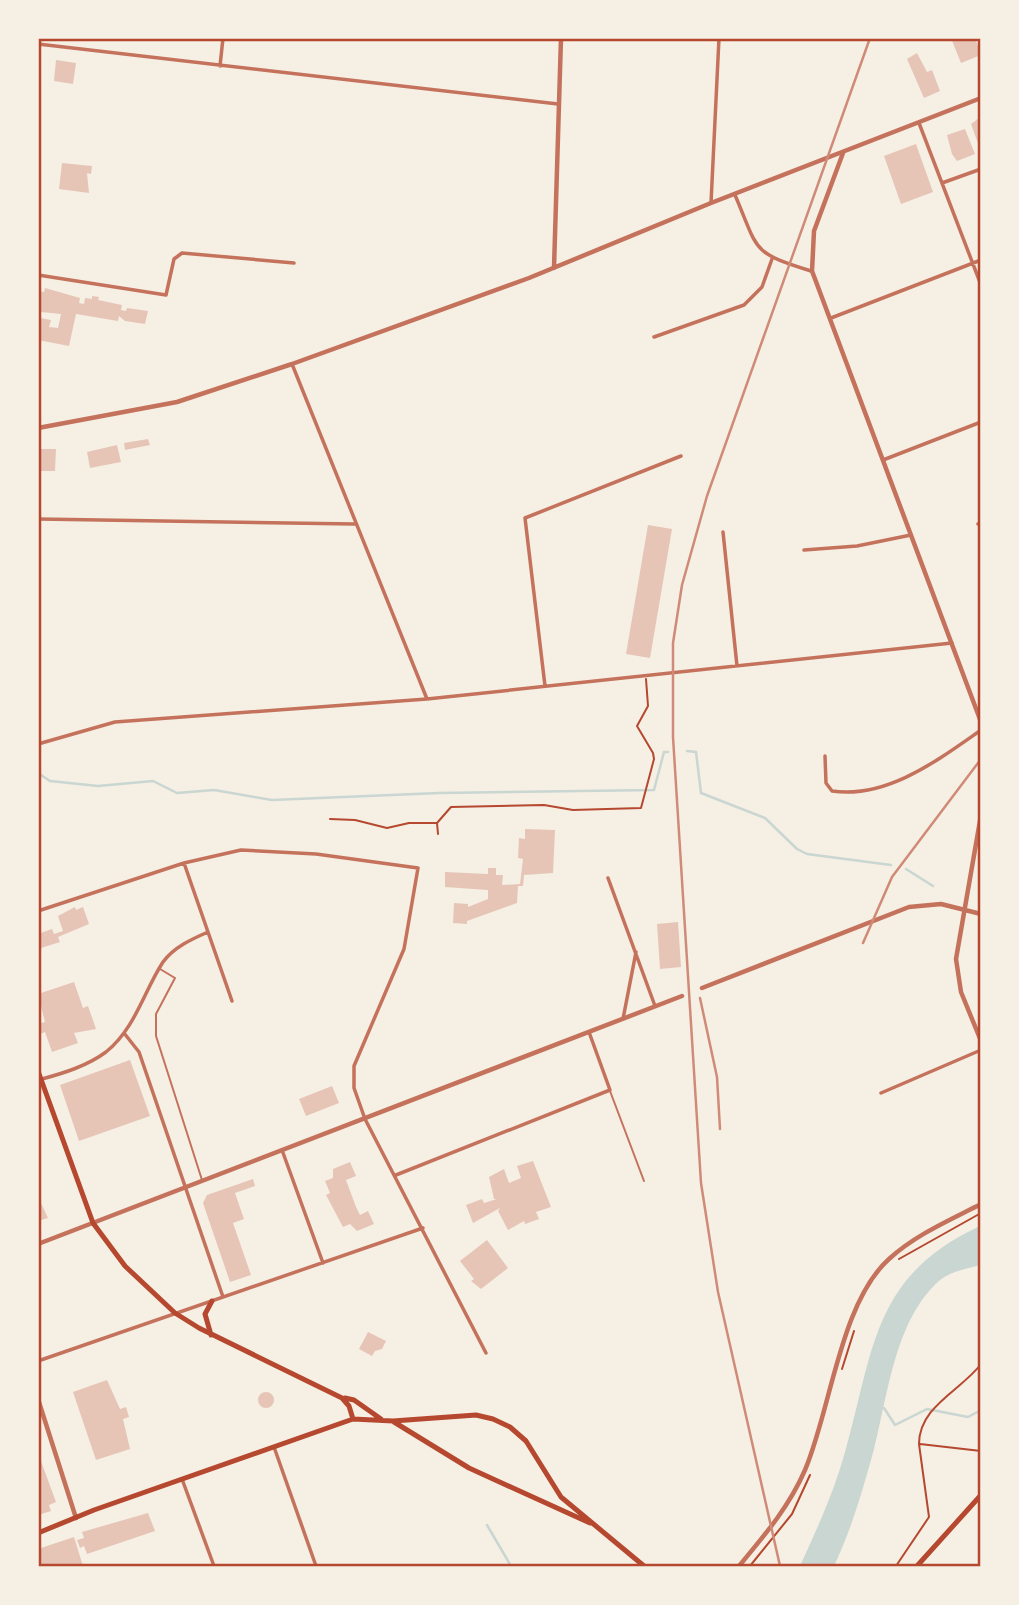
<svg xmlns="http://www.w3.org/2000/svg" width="1019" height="1605" font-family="Montserrat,sans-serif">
  <rect width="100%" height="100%" fill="#f6efe4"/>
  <path fill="#c9d6d2" d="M980,1226V1265C967,1269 951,1271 940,1280C895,1319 888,1395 874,1449C863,1489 852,1528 834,1566H800C817,1529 834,1492 845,1452C874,1350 872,1276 980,1226Z"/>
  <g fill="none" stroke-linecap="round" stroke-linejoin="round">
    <path stroke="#c9d6d2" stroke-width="2.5" d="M687,751L696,752L701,793L765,818L797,849L807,854L891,865
      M38,773L50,781L98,786L153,781L177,793L214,790L272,800L439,793L654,790L664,752H668
      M906,869L933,886
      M884,1408L895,1425L927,1409L968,1417L981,1410
      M487,1525L511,1566"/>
  </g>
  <path fill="#e6c5b7" d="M951,38H975L981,55L961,63Z
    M917,53L927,72L932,70L940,91L924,98L907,59Z
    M56,60L76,63L73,84L54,81Z
    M979,118L981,123L980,149L971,124Z
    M965,129L975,154L957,161L952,154L947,135Z
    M916,144L933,192L901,204L884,156Z
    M62,163L92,166L91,174L87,173L89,193L59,189Z
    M45,288L80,298L79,303L84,304L85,298L92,299V296L99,297L98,300L122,305L121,310L126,311L127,308L148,311L145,324L125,321L119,316L118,321L76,314L69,346L38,340L40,318L51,320L49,327L58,328L61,314L41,312L38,291L44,292Z
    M148,439L150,445L125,450L124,443Z
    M117,445L121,462L90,468L87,452Z
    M38,449H56L55,471H38Z
    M648,525L672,529L650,658L626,654Z
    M525,829L555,830L553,873L524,875L523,886H518L517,903L467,921V924L453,923L454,903L468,904V907L488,899V890L445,887V872L488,874V868H496V875H503L502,885L520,884L523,859L518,858L519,838L525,839Z
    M75,907L76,910L83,907L89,924L58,937L60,942L38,949V934L52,929L54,934L63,931L58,916Z
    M678,922L681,967L660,969L657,924Z
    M74,982L83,1008L88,1006L96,1029L74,1033L78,1043L52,1052L45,1032L40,1034L38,1029V1024L45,1022L38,994Z
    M130,1060L150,1116L79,1141L60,1085Z
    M332,1086L339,1103L306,1116L299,1099Z
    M533,1161L551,1207L536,1212L539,1219L525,1224L524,1221L508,1230L498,1211L500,1208L473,1223L466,1205L482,1199L484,1203L497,1199H494L489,1177L504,1169L509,1183L521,1178L517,1166Z
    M350,1162L356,1176L346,1180L356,1207L360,1215L368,1211L374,1224L357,1231L350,1224L343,1227L326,1195L330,1193L325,1181L333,1178V1169Z
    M253,1179L255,1186L235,1193L244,1219L233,1223L251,1275L230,1282L203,1203L207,1195Z
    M38,1197L48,1218L38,1221Z
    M487,1240L508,1268L481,1289L471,1281L474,1279L460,1261Z
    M368,1332L386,1341L382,1349L375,1351L372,1356L359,1349Z
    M107,1380L120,1409L126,1407L129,1417L123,1419L130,1449L96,1460L73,1392Z
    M258 1400a8 8 0 1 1 16 0a8 8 0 1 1-16 0Z
    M38,1453L56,1502L49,1505L51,1511L38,1515Z
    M148,1513L155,1531L87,1554L84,1546L80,1548L77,1540L84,1538L82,1532Z
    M74,1537L83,1566H38V1549Z"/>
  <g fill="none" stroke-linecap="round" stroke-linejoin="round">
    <path stroke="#b5482f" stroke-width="2" d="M330,819L355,820L387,828L409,823H436
      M438,834L437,823L451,807L544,805L573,810L641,808L654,759L653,753L637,726L648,706L646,679
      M899,1259L981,1213
      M842,1369L854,1331
      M920,1444L981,1451
      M750,1566L792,1514L810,1475
      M896,1566L929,1517L919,1444C919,1406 962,1390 981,1364"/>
    <path stroke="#c5725c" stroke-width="2" d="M160,969L175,978L156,1014V1036L202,1180
      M610,1091L644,1181"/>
    <path stroke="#c5725c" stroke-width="3.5" d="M38,44L558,104
      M220,66L223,38
      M919,123L981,285
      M942,183L981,169
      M735,195C759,251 750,252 811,271
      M711,203L719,38
      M38,275L166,295L174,259L182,253L294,263
      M831,318L981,260
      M654,337L744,305L762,287L772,259
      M292,364L427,699
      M883,460L981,422
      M38,519L354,524
      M978,524L981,523
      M723,532L737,666
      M804,550L857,546L911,535
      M545,686L525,518L681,456
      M38,744L115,722L427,699L952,643
      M825,756L826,783L832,791C887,799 938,760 981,730
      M184,863L232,1001
      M608,878L655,1006
      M38,911L184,863L241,850L316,854L418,868L404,949L354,1066V1088L365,1119L486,1353
      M623,1019L636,952
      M124,1033L139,1052L223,1297
      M42,1079C64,1073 87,1066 106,1052C135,1029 144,991 163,962C174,947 192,939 208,932
      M881,1093L981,1050
      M282,1150L323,1263
      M396,1175L610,1090L589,1032
      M38,1361L423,1228
      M274,1447L316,1566
      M182,1479L214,1566"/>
    <path stroke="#c5725c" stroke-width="4.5" d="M843,153L814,231L812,271L981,722
      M554,268L561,38
      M38,428L177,402L292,364L529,278L711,203L981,98
      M981,815L956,959L961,992L981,1041
      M702,988L909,907L941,904L981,914
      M38,1244L682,996
      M38,1399L76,1518
      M739,1566C764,1536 789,1507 805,1470C831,1409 840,1303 889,1259C915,1235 950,1220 981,1204"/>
    <path stroke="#b5482f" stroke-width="5" d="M38,1071L93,1223L125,1266L175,1313L199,1328L342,1398L349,1406L353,1419
      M211,1335L205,1314L212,1301
      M345,1398L354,1400L381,1419
      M394,1422L469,1468L590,1523
      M38,1533L94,1510L353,1419L393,1421L476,1415L493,1419L510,1427L526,1441L561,1497L644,1566
      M917,1566L981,1495"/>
    <path stroke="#cf8b77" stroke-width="2.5" d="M863,943L892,877L981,759
      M700,998L717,1077L720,1129
      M780,1566L718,1292L701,1183L673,737V643L682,585L707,496L870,38"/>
  </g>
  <rect width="1019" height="1605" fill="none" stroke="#f6efe4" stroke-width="80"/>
  <rect x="40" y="40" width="939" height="1525" fill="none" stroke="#b5482f" stroke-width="2.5"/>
</svg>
